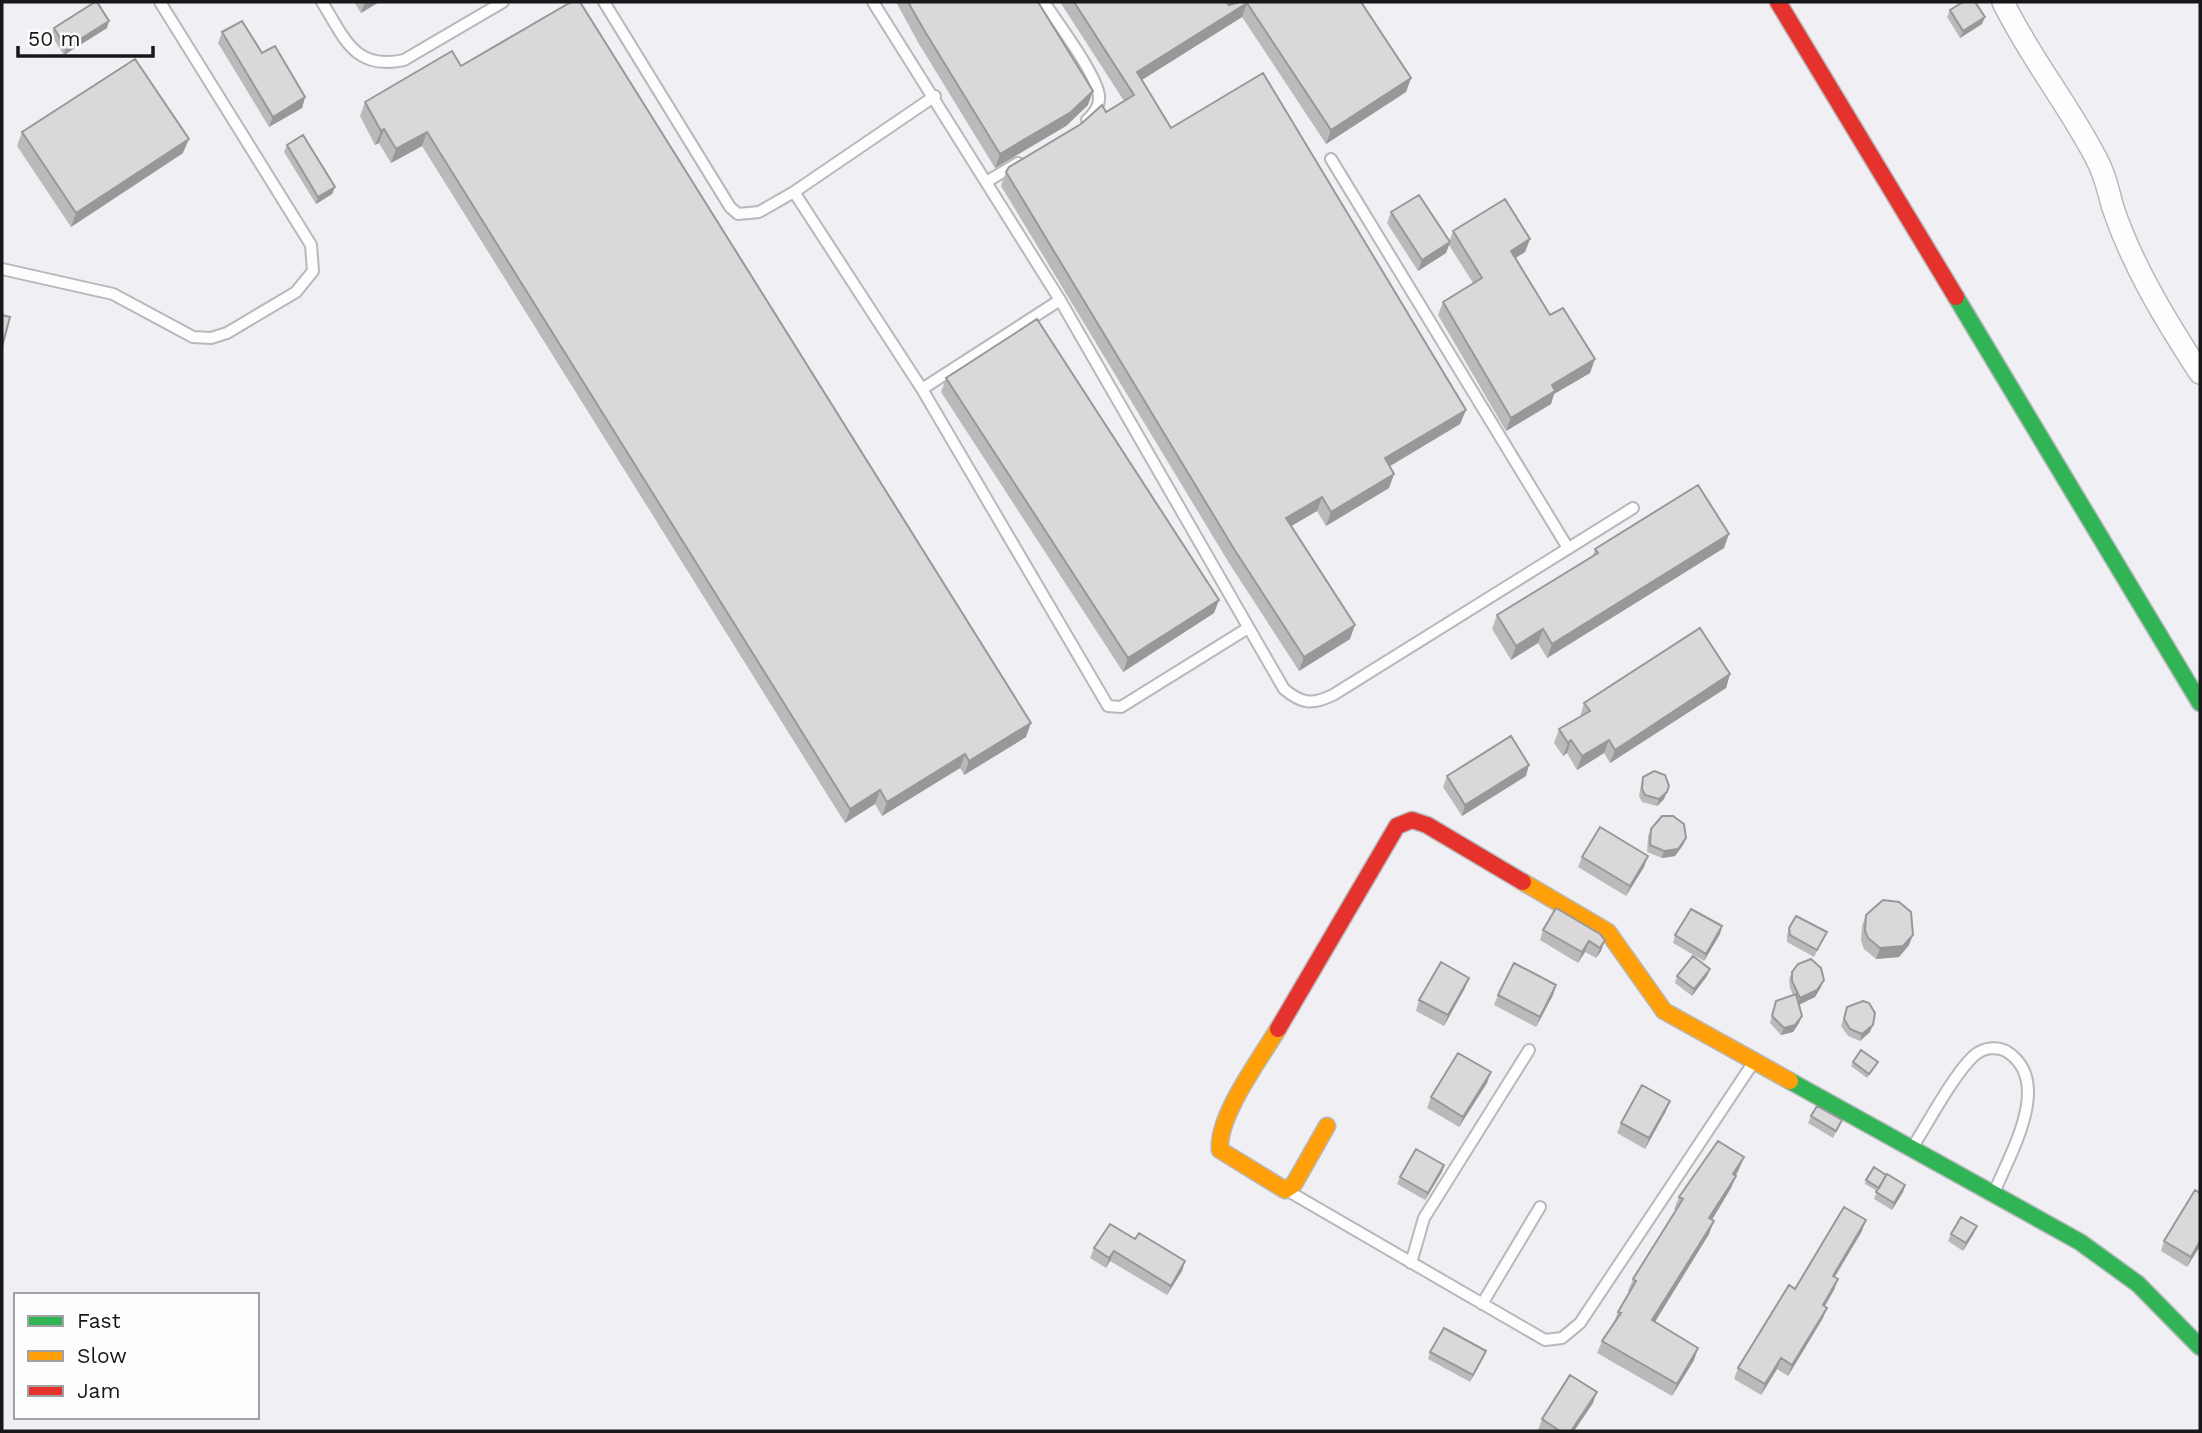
<svg xmlns="http://www.w3.org/2000/svg" width="2202" height="1433" font-family="'Work Sans',sans-serif">
  <rect width="100%" height="100%" fill="#f0f0f4"/>
  <g fill="none" stroke-linecap="round" stroke-linejoin="round">
    <defs>
      <path id="lane" d="M322,2C344,37 354,71 404,60L503,2
        M604,2L730,207L738,214L759,212L794,192L935,96
        M873,2L1060,300L1284,689C1302,704 1312,705 1333,695L1633,508
        M1044,2C1057,22 1097,75 1099,96C1100,106 1094,114 1087,120
        M1331,159L1568,548
        M986,182L1018,163
        M794,192L922,389L1108,706L1121,707L1248,628
        M2,269L113,294L193,337L211,338L227,333L296,292L313,271L311,245L160,2
        M922,389L1060,300
        M1912,1148C1927,1125 1956,1070 1976,1054C1984,1048 1996,1046 2006,1051C2055,1081 2009,1155 1994,1193
        M1288,1191L1545,1340L1562,1338L1580,1323L1753,1063
        M1411,1263L1424,1218L1529,1050
        M1482,1304L1540,1207"/>
      <path id="street" d="M2003,2C2029,56 2068,104 2096,158C2105,174 2108,190 2113,208C2133,267 2166,321 2200,373"/>
      <path id="fast" d="M1956,297L2200,703
        M1790,1081L2080,1242L2138,1284L2200,1347"/>
      <path id="slow" d="M1523,882L1608,932L1664,1011L1790,1081
        M1278,1029C1261,1058 1217,1116 1220,1150L1285,1190L1294,1184L1327,1126"/>
      <path id="jam" d="M1778,2L1956,297
        M1278,1029L1397,826L1412,820L1427,825L1523,882"/>
    </defs>
    <use href="#lane" stroke="#b7b8bb" stroke-width="14"/>
    <use href="#street" stroke="#b7b8bb" stroke-width="24"/>
    <use href="#fast" stroke="#b7b8bb" stroke-width="19"/>
    <use href="#slow" stroke="#b7b8bb" stroke-width="19"/>
    <use href="#jam" stroke="#b7b8bb" stroke-width="19"/>
    <use href="#lane" stroke="#fdfdfd" stroke-width="10"/>
    <use href="#street" stroke="#fdfdfd" stroke-width="21"/>
    <use href="#fast" stroke="#30b455" stroke-width="16"/>
    <use href="#slow" stroke="#ff9f0a" stroke-width="16"/>
    <use href="#jam" stroke="#e5322d" stroke-width="16"/>
  </g>
  <path fill="#bbbabb" d="M354,2H379L361,13Z
    M896,2H1038L1088,105L1066,126L995,168L919,44Z
    M1060,2H1226L1229,5H1231L1229,2H1361L1411,78L1406,92L1326,144L1242,17L1142,80L1171,128L1466,410L1460,424L1390,466L1394,474L1389,488L1326,526L1317,511L1291,526L1350,639L1299,671L1229,563L1001,186L1006,172L1124,101Z
    M1950,10L1982,24L1960,38L1947,17Z
    M54,28H107L64,55L51,35Z
    M222,32L262,53L305,97L302,108L269,127L218,43Z
    M461,66L1026,737L964,775L960,768L882,816L875,804L845,823L422,146L391,163L379,143L375,145L360,116L365,102Z
    M22,132L183,153L71,227L17,146Z
    M287,145L335,187L332,194L316,204L284,152Z
    M1391,212L1449,242L1453,231L1530,239L1525,252L1515,258L1550,315L1590,373L1554,394L1551,404L1506,431L1438,315L1443,302L1473,283L1449,245L1446,253L1418,271L1387,223Z
    M946,378L1219,600L1214,613L1123,672L941,392Z
    M1724,548L1547,658L1538,643L1511,660L1492,629L1497,615L1592,557L1595,549Z
    M1730,674L1726,688L1610,763L1604,753L1577,770L1567,753L1563,756L1554,743L1559,729L1580,717L1584,703Z
    M1447,776H1526L1462,816L1443,787Z
    M1643,777L1669,786L1664,799L1657,806L1642,802L1639,796L1641,784Z
    M1651,829L1686,838L1683,845L1675,856L1662,858L1647,852L1648,836Z
    M1582,857L1644,867L1626,896L1578,867Z
    M1866,915L1909,945L1899,957L1876,959L1864,949L1861,941L1862,926Z
    M1722,926L1720,934L1704,961L1673,943L1675,935Z
    M1789,928L1827,932L1814,957L1787,942V935Z
    M1543,930L1600,934L1601,951L1596,958L1585,952L1578,963L1540,940Z
    M1710,969L1707,976L1692,996L1675,983L1677,976Z
    M1792,972L1821,987L1815,997L1799,1005V1023L1793,1032L1781,1035L1770,1023L1776,1001L1793,995L1790,988L1789,979Z
    M1556,985L1553,995L1536,1027L1494,1005L1498,995Z
    M1465,988L1444,1026L1416,1011L1419,1000Z
    M1847,1007L1870,1032L1860,1041L1848,1036L1841,1026Z
    M1853,1062H1878L1876,1066L1867,1078L1851,1066Z
    M1487,1083L1459,1127L1427,1108L1431,1097Z
    M1666,1111L1645,1149L1617,1133L1621,1123Z
    M1811,1116L1842,1120L1833,1138L1808,1123Z
    M1744,1157L1731,1188L1712,1220L1709,1234L1655,1322L1698,1348L1694,1360L1672,1396L1597,1353L1602,1341L1613,1324L1618,1312L1630,1292L1628,1291L1633,1279L1676,1210L1674,1209L1679,1197Z
    M1444,1165L1442,1172L1425,1200L1397,1184L1400,1177Z
    M1866,1180L1905,1185L1903,1192L1892,1210L1874,1199L1877,1191L1865,1184Z
    M2200,1193V1246L2187,1267L2161,1251L2164,1241Z
    M1862,1231L1835,1277L1838,1279L1834,1290L1825,1306L1823,1318L1788,1376L1777,1369L1761,1395L1734,1379L1738,1368Z
    M1974,1233L1963,1251L1948,1241L1951,1234Z
    M1135,1239L1185,1261L1182,1271L1167,1295L1110,1261L1106,1268L1090,1258L1094,1248Z
    M1486,1351L1483,1358L1470,1382L1428,1359L1430,1352Z
    M1593,1403L1574,1431H1540L1538,1430L1542,1419Z"/>
  <path fill="#999798" d="M365,2H379L361,13Z
    M1247,3L1242,17L1132,86L1137,72Z
    M1985,17L1982,24L1960,38L1963,31Z
    M109,21L107,28L64,55L66,48Z
    M1411,78L1406,92L1326,144L1331,130Z
    M1093,91L1088,105L1066,126L995,168L1000,154Z
    M305,97L302,108L269,127L273,117Z
    M384,129L379,143L375,145L381,131Z
    M427,132L422,146L391,163L396,149Z
    M189,139L183,153L71,227L76,213Z
    M335,187L332,194L316,204L318,197Z
    M1530,239L1525,252L1506,264L1511,251Z
    M1450,242L1446,253L1418,271L1422,260Z
    M1595,359L1590,373L1554,394L1551,404L1506,431L1511,418L1552,385Z
    M1466,410L1460,424L1380,472L1385,458Z
    M1394,474L1389,488L1326,526L1331,512Z
    M1322,497L1317,511L1281,532L1286,518Z
    M1729,534L1724,548L1547,658L1552,644Z
    M1219,600L1214,613L1123,672L1128,658Z
    M1355,625L1350,639L1299,671L1304,657Z
    M1543,629L1538,643L1511,660L1516,646Z
    M1730,674L1726,688L1610,763L1615,750Z
    M1031,723L1026,737L964,775L969,761Z
    M1571,740L1567,753L1563,756L1568,743Z
    M1609,740L1604,753L1577,770L1582,756Z
    M965,754L960,768L882,816L887,802Z
    M1529,765L1526,776L1462,816L1465,805Z
    M880,790L875,804L845,823L850,809Z
    M1667,792L1664,799L1657,806L1659,799Z
    M1686,838L1683,845L1675,856L1662,858L1664,851Z
    M1648,856L1644,867L1626,896L1630,886Z
    M1722,926L1720,934L1704,961L1706,954Z
    M1913,935L1909,945L1899,957L1876,959L1880,948Z
    M1605,940L1601,951L1596,958L1600,948Z
    M1589,941L1585,952L1578,963L1582,952Z
    M1710,969L1707,976L1692,996L1694,989Z
    M1469,978L1465,988L1444,1026L1448,1015Z
    M1824,980L1821,987L1815,997L1798,1005L1800,998Z
    M1556,985L1553,995L1536,1027L1540,1017Z
    M1802,1016L1799,1023L1793,1032L1781,1035L1784,1028Z
    M1873,1025L1870,1032L1860,1041L1862,1034Z
    M1491,1072L1487,1083L1459,1127L1463,1117Z
    M1670,1101L1666,1111L1645,1149L1649,1138Z
    M1744,1157L1739,1169L1729,1187L1733,1174Z
    M1444,1165L1442,1172L1425,1200L1428,1193Z
    M1736,1176L1731,1188L1705,1231L1709,1218Z
    M1905,1185L1903,1192L1892,1210L1894,1203Z
    M1866,1220L1862,1231L1829,1286L1833,1276Z
    M1714,1221L1709,1234L1648,1333L1652,1320Z
    M1977,1226L1974,1233L1963,1251L1966,1243Z
    M2200,1241V1246L2187,1267L2191,1257Z
    M1114,1251L1110,1261L1106,1268L1109,1258Z
    M1185,1261L1182,1271L1167,1295L1171,1286Z
    M1838,1279L1834,1290L1819,1316L1823,1305Z
    M1827,1308L1823,1318L1788,1376L1792,1365Z
    M1698,1348L1694,1360L1672,1396L1677,1384Z
    M1486,1351L1483,1358L1470,1382L1473,1375Z
    M1781,1358L1777,1369L1761,1395L1765,1384Z
    M1597,1392L1593,1403L1574,1431H1571Z"/>
  <path fill="#dad8d9" stroke="#999798" stroke-width="2" d="M95,2H97L109,21L66,48L54,28Z
    M571,2H580L1031,723L969,761L965,754L887,802L880,790L850,809L427,132L396,149L384,129L381,131L365,102L452,51L461,66Z
    M908,2H1038L1093,91L1071,112L1000,154L924,30Z
    M1074,2H1226L1229,5L1239,2H1361L1411,78L1331,130L1247,3L1137,72L1171,128L1263,73L1466,410L1385,458L1394,474L1331,512L1322,497L1286,518L1355,625L1304,657L1234,549L1006,172L1009,167L1081,124L1102,105L1106,112L1134,95Z
    M1963,2H1975L1985,17L1963,31L1950,10Z
    M242,21L262,53L275,46L305,97L273,117L222,32Z
    M135,59L189,139L76,213L22,132Z
    M303,135L335,187L318,197L287,145Z
    M1419,195L1450,242L1422,260L1391,212Z
    M1505,199L1530,239L1511,251L1550,315L1563,308L1595,359L1552,385L1555,391L1511,418L1443,302L1482,278L1453,231Z
    M2,315L10,317L2,347Z
    M1037,319L1219,600L1128,658L946,378Z
    M1698,485L1729,534L1552,644L1543,629L1516,646L1497,615L1598,553L1595,549Z
    M1700,628L1730,674L1615,750L1609,740L1582,756L1571,740L1568,743L1559,729L1590,711L1584,703Z
    M1511,736L1529,765L1465,805L1447,776Z
    M1654,771L1665,775L1669,786L1667,792L1659,799L1645,795L1642,789L1643,777Z
    M1662,816H1673L1684,824L1686,838L1678,849L1664,851L1650,845L1651,829Z
    M1600,827L1648,856L1630,886L1582,857Z
    M1883,900L1899,902L1911,912L1913,935L1903,946L1880,948L1868,938L1865,931L1866,915Z
    M1556,908L1600,934L1605,940L1600,948L1589,941L1582,952L1543,930Z
    M1691,909L1722,926L1706,954L1675,935Z
    M1796,916L1827,932L1817,950L1790,935L1789,928Z
    M1693,956L1710,969L1694,989L1677,976Z
    M1811,959L1821,968L1824,980L1817,990L1800,998L1792,981V972L1798,964Z
    M1441,962L1469,978L1448,1015L1419,1000Z
    M1514,963L1556,985L1540,1017L1498,995Z
    M1796,994L1802,1016L1795,1025L1784,1028L1772,1016L1776,1001Z
    M1863,1001L1869,1003L1875,1013L1873,1025L1862,1034L1850,1029L1844,1019L1847,1007Z
    M1861,1050L1878,1062L1869,1074L1853,1062Z
    M1458,1053L1491,1072L1463,1117L1431,1097Z
    M1642,1085L1670,1101L1649,1138L1621,1123Z
    M1817,1106L1842,1120L1836,1131L1811,1116Z
    M1718,1141L1744,1157L1733,1174L1736,1176L1709,1218L1714,1221L1652,1320L1698,1348L1677,1384L1602,1341L1621,1313L1618,1312L1636,1281L1633,1279L1683,1199L1679,1197Z
    M1416,1149L1444,1165L1428,1193L1400,1177Z
    M1874,1167L1886,1175L1879,1188L1866,1180Z
    M1887,1174L1905,1185L1894,1203L1876,1192Z
    M2195,1190L2200,1193V1241L2191,1257L2164,1241Z
    M1844,1207L1866,1220L1833,1276L1838,1279L1823,1305L1827,1308L1792,1365L1781,1358L1765,1384L1738,1368L1789,1285L1795,1289Z
    M1961,1217L1977,1226L1966,1243L1951,1234Z
    M1110,1224L1135,1239L1139,1233L1185,1261L1171,1286L1114,1251L1109,1258L1094,1248Z
    M1444,1328L1486,1351L1473,1375L1430,1352Z
    M1570,1375L1597,1392L1571,1431H1560L1542,1419Z"/>
  <rect width="2202" height="1433" fill="none" stroke="#17171a" stroke-width="7"/>
  <rect x="14" y="1293" width="245" height="126" fill="#fcfdfe" stroke="#a0a1a3" stroke-width="2"/>
  <rect x="28" y="1316" width="35" height="10" fill="#30b455" stroke="#a0a1a3" stroke-width="2"/>
  <text x="77" y="1328" font-size="21" fill="#17171a">Fast</text>
  <rect x="28" y="1351" width="35" height="10" fill="#ff9f0a" stroke="#a0a1a3" stroke-width="2"/>
  <text x="77" y="1363" font-size="21" fill="#17171a">Slow</text>
  <rect x="28" y="1386" width="35" height="10" fill="#e5322d" stroke="#a0a1a3" stroke-width="2"/>
  <text x="77" y="1398" font-size="21" fill="#17171a">Jam</text>
  <path d="M18 46v10h135v-10" fill="none" stroke="#17171a" stroke-width="3.5"/>
  <text x="28" y="46" font-size="21" fill="#17171a" stroke="#fcfdfe" stroke-width="5" paint-order="stroke">50 m</text>
</svg>
